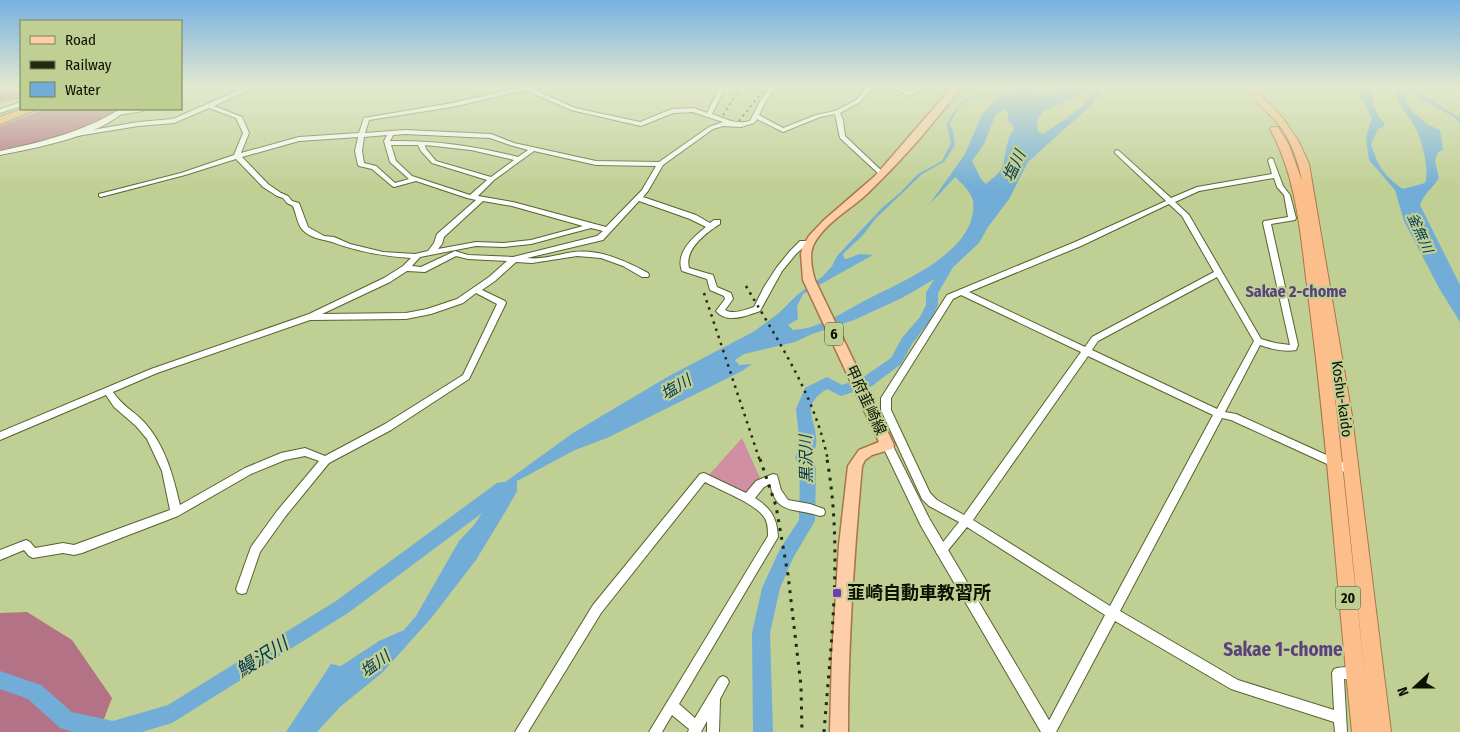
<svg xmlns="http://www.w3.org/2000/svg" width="1460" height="732" font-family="'Fira Sans Condensed','Noto Sans JP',sans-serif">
  <rect width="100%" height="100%" fill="#c0cf94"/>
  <path fill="#d18fa3" d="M742,438L760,478L747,496L708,476Z"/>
  <path fill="#b47286" d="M0,86H21V98L0,103Z
    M45,109H118L104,120L74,134L0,150V126Z
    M27,612L72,640L112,698L99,732H0V613Z"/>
  <path fill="#71add6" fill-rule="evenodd" d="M1020,86H1045L1036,93L1065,87L1100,86V94L1091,105L1028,162L1009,199L988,227L979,243L950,270L902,298L854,320L812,334L795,342L744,354L735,360L739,365L752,364L742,371L607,438L575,450L517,481V491L507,509L476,560L432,617L383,672L340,707L317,732H286L331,664L341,666L379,641L404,630L416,616L459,541L474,525L488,504L490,493L573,433L669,376L753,332L779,313L797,295L823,276L832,266L837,256L882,208L900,193L918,174L942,161L951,143L947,125C967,80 987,105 1020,86ZM1092,90C1092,105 1056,124 1044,134L1038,132L1037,121L1043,111ZM1000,95L982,114L965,154L929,205L955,177C961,183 971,191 973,201C979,250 905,280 870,298C846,310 820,329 793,330L788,325L798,319L797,306L803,294L873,255L859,254L847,259L844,258L843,254L863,235L876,218L922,174L944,162L955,145L953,131L949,125L959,107L972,98ZM1003,109L1009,113L1007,120L1013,125L1014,130C1005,139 1007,157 1001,169C998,175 991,179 986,184L981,179L972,161L984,144L995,116Z
    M1355,86H1373C1371,101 1374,113 1385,124L1383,127L1378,129L1371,144C1377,165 1385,177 1403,189L1425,183C1430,170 1422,141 1416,129C1408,113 1397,106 1394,86H1408L1460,118V123L1454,117L1405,90L1408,106L1412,111L1428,125L1440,130L1443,150L1438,152L1435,161L1439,178C1433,188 1424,193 1420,205L1460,285V322L1439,288L1404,221L1395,190L1369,160L1366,137L1372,118Z"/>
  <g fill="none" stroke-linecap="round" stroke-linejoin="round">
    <path fill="#71add6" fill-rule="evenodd" d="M950,258L956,262L938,293V305L931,319L912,344L901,364L872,386L841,396L827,389C797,407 819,421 816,446C815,449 812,454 811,457L816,468L815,521L793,558L780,588L770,633L773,732H753L752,633L762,588L780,549L799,520L800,468L795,457L800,446L796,409L805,388L827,377L842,385L862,378L891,358L902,338L920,317L926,305V293L946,259Z
      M503,482L509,483L511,488L509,493L348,613L172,723L142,732H73L60,728L28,699L0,689V671L41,685L72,712L113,721L168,705L336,601L497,483Z"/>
    <defs>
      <path id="minor" d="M248,86H257L214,106L242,117L249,133L241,153L299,137L359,133L364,118L452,103L525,86H563L560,88L533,89L575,108L640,122L672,109L694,108L707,113L719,89L715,86H723L725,88L712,114C726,119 736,125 750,121L761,99L771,86H777L767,99L759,115L783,128L816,115L835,111L856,100L868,86H874L860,102L840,113L843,120L845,136L885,174L884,175H880L840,138L835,114L820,117L783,132L757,119L754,123L741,127L723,126L713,129L663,165L648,191L643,197L696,215L710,223L714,220H720V224C706,233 684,249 689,268L713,275L717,287L731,293L733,299L725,310C734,315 744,310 754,307L764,287L777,267L790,251L800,241H806V245L796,254L782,271L760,311C746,316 727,324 716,311L725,299L724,296L710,290L707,279L682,271C675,253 693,237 706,227L690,219L639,201L603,240L527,258C542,260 559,254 574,252C600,249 626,261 648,273L649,275L648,277H642L623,266L601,258L577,256L532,263L516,262L495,281L482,290L505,301L506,303L469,379L391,430L329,463L285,517L260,552L246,593L242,594L238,593L236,589L251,547L277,511L319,461L305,456L285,460L251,474L178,516L82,553L74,555L63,553L33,558L29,556L24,550L0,560V550L26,540L30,542L35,548L63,543L74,545L170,510L162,471L147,439L136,426L114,407L106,395L0,440V432L151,369L309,314L384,278L403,266L411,258C382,256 359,252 332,242C322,239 308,238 301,228C297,222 296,213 293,206L287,203L283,198L277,196L263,187L236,159L185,175L101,197L99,196V194L181,173L234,155L243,133L236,118L209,108L174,123L138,126L77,136L74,134L75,133L138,122L173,119ZM525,90L571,110L641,126L673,113L693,112L723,122L709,127L659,162L596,161L514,143L491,134L405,130L365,133L369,120L452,107ZM405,134L490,138L510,145L528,150L518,157C476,146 434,140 390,141L393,135ZM387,135L384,141L390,162L409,179L395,183L376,166L364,163L362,151L364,137ZM358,137L355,151L358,165L359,166L372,169L392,186L394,187L416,181L467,198L476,200L437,234L434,243L428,251L415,254L383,252L350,244L334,237L324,236L308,227L299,203L292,201L288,196L281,193L268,184L242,157L299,141ZM391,145H418L421,151L432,163L487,180L470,195L412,176L396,161ZM425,145L471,150L514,160L491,177L436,161L426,149ZM534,151L596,165L656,166L642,190L606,227L513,202L478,196L494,180ZM483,201L512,206L583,226L531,240L504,243L476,242L438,249L442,244L444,237ZM591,228L603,231L597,236L513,257L468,255L455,251L421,267L412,266L420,257L476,246L504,247L531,244ZM456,256L468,259L507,261L489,277L457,299L427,309L406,313L322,314L390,282L407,271L425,272ZM476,293L497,304L463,375L385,424L325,456L305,448L281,453L245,468L180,505C173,475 165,445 144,422C133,410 123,407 113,392L157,373L310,320L406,319L431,314L463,303Z
        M890,86H898L909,92L920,86H929L909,96Z
        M21,102V106L0,113V109Z
        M133,109H146L143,111L118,115L115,113Z
        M1117,150L1119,151L1171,198L1197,187L1272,174L1268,160L1271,158L1273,159L1283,186L1290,195L1296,218L1295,220L1271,224L1298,345L1296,350C1284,352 1271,349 1260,345L1225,412L1236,414L1355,468L1357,471L1355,474L1352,475L1349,474L1231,420L1222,418L1120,611L1238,680L1334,710L1332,673L1334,669C1341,666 1352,667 1359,670L1361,674L1359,678L1355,680L1344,679L1347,732H1335L1334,722L1231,689L1115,621L1056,732H1043L1105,615L967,527L945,554L941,556L937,554L936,551L959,522L929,506L922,499L881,410V398L947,295L1075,242L1166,201L1115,153V151ZM1274,178L1277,187L1284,195L1288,217L1264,221L1263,223L1290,345L1275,343L1261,339L1189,215L1175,202L1199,191ZM1169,204L1182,216L1214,272L1092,337L1085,347L969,292L1081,246ZM1217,277L1254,341L1217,409L1092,350L1098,341ZM961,295L1081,352L964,515L937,500L930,493L891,410V398L953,299ZM1088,356L1213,415L1110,606L973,520Z
        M704,473L746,493L756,481L773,474L777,475L781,490L788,500L810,504L824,509L825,512L824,515L820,516C794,507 777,516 770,484L764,487L755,498C771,508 777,518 778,537L679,704L695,718L719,678L723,676L727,678L729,682L720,699L719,732H707V721L701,732H688L689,729L672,715L662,732H649L768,536C768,530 768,522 764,517C756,504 720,490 705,482L601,613L528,732H515L593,605L700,474Z"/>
      <path id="tertiary" d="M120,109H127C98,137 39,147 0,155V151C42,142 83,132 120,109Z
        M887,441L891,442L929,518L1056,732H1041L921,526L882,445L883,442Z"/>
      <path id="primary" d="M953,86H962C934,123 904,158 871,190C854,208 824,222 813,246C809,256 812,270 815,280L894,445L892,449L872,455L865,460L862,466C854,555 848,643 848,732H830L832,654L839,545L848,466L859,450L879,442L803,280L801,254L803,246L809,236L823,221L875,176Z"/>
      <path id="trunk" d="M1242,86H1252L1283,118L1299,142L1309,164L1352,416L1391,732H1352C1337,589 1328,445 1309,302C1301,243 1299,182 1270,129L1272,127H1278L1289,145L1302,181C1298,160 1290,137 1275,120C1264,109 1252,99 1242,86ZM1334,389L1338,416L1365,677Z"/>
      <path id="motorway" d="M23,109H37L0,124V117Z"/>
    </defs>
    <use href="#minor" stroke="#57632c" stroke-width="2"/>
    <use href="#tertiary" stroke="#57632c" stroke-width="2"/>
    <use href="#primary" stroke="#a87747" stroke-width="3"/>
    <use href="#trunk" stroke="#a87747" stroke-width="2"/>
    <use href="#motorway" stroke="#a87747" stroke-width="3"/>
    <use href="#minor" fill="#fff" fill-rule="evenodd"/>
    <use href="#tertiary" fill="#fff" fill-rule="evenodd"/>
    <use href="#primary" fill="#fdcea7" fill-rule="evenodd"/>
    <use href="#trunk" fill="#fcbe8a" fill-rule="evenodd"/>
    <use href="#motorway" fill="#fcae6d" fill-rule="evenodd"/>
    <path stroke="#242913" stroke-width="2" stroke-dasharray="2 4" stroke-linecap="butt" d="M723,115L741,86
      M739,121L767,86"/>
    <path stroke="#242913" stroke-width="2.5" stroke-dasharray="2.5 5" stroke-linecap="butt" d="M746,286C778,341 816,397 828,461
      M704,293L760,461"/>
    <path stroke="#242913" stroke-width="3" stroke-dasharray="3 6" stroke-linecap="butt" d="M760,459L776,506L788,575L801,686L802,732
      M824,732C831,642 843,549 827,459"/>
  </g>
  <linearGradient id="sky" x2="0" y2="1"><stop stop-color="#78b1e1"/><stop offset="0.46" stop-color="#e3e9cf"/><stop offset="1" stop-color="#e3e9cf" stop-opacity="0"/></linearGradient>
  <rect width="1460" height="189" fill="url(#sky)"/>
  <rect fill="#713db4" stroke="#c0cf94" stroke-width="2" x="832" y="588" width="10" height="10" rx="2.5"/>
  <g text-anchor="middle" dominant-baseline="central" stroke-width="4.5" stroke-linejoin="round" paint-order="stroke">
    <g font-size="14" font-style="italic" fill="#043753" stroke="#c0cf94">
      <text transform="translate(1420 233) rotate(66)">釜無川</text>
    </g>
    <g fill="#c0cf94" stroke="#434a2c" stroke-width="1">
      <rect x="825" y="322.5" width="18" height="23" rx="4"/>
      <rect x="1335.5" y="586.5" width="25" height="23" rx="4"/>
    </g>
    <g font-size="14" font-weight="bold" fill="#0d1100">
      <text x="834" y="334">6</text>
      <text x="1348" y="598">20</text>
    </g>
    <g font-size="15" fill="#0d1100" stroke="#c0cf94">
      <text transform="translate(1342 399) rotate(82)">Koshu-kaido</text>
      <text transform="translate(866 400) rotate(65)">甲府韮崎線</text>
    </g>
    <g font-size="16" font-style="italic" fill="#043753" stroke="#c0cf94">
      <text transform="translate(1014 166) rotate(-65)">塩川</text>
      <text transform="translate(676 387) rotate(-31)">塩川</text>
      <text transform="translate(806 459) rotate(-91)">黒沢川</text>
      <text transform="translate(375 664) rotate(-36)">塩川</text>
    </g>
    <g font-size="16" font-weight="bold" fill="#58417d" stroke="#c0cf94">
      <text x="1296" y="291">Sakae 2-chome</text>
    </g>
    <g font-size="18" font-weight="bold" fill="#0d1100" stroke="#c0cf94" text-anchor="start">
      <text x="847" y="593">韮崎自動車教習所</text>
    </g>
    <g font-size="19" font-weight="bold" fill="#58417d" stroke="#c0cf94">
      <text x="1283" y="649">Sakae 1-chome</text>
    </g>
    <g font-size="19" font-style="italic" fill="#043753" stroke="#c0cf94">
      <text transform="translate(262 657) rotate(-32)">鰻沢川</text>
    </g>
  </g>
  <rect x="20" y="20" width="162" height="90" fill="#c0cf94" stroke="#788359"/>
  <rect x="30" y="36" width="25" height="8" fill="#fdcea7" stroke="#788359"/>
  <text x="65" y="45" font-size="15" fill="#0d1100">Road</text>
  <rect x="30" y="61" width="25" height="8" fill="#242913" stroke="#788359"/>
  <text x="65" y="70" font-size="15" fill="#0d1100">Railway</text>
  <rect x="30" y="82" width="25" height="15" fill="#71add6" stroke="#788359"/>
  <text x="65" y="95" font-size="15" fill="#0d1100">Water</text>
  <g transform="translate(1415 687) rotate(249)" stroke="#c0cf94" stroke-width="4" paint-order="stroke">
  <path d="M0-4L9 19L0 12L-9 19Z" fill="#0d1100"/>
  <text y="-8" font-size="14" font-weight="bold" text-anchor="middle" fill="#0d1100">N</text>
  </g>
</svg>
